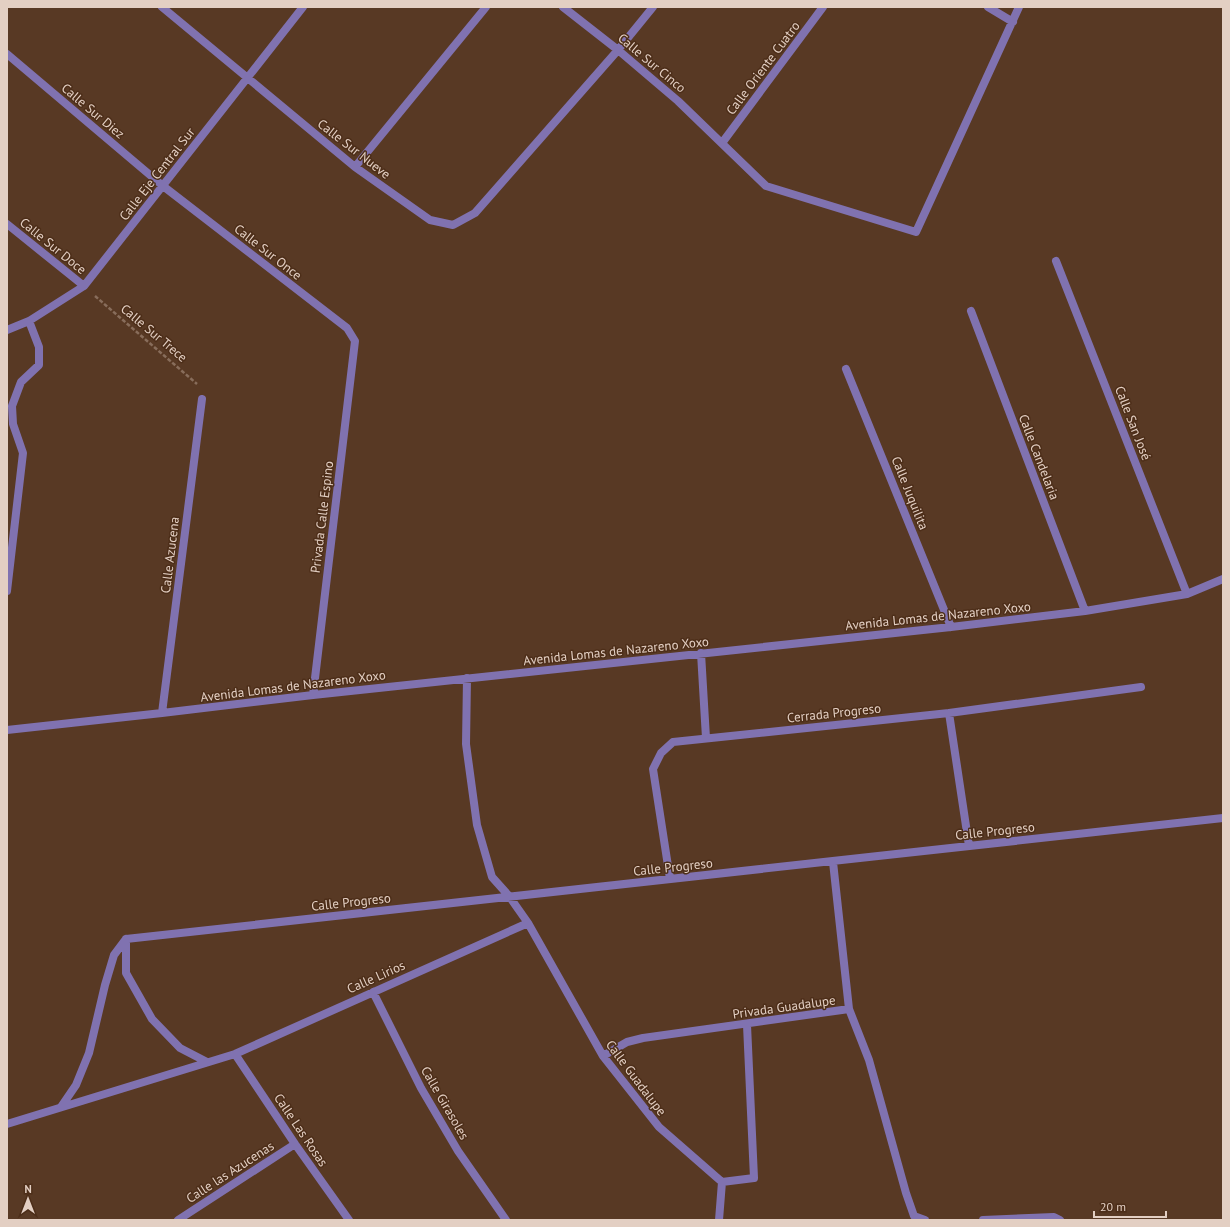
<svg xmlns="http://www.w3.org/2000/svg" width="1230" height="1227" font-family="'PT Sans',sans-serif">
  <rect width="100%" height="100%" fill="#583924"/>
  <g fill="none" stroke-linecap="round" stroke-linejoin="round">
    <path stroke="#886d5b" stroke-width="2.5" stroke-dasharray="4 2" stroke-linecap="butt" d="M95,296L197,384"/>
    <path stroke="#8072b0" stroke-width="8" d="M162,7L355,167L430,220L453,225L475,213L618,50L653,7
      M563,7L618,50L678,101L766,186L916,232L1019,7
      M988,7L1013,22
      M7,54L163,186L347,328L355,341L313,695
      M722,143L823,7
      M355,167L486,7
      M7,224L84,286
      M1056,261L1187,594
      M971,311L1085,611
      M7,330L29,321L84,286L303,7
      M846,369L951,627
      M7,591L23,453L13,424L12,406L21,382L39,365V347L29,321
      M701,653L706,738
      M467,678L466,744L477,825L492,877L509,896L528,923L603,1056L659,1127L722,1182L719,1220
      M162,713L202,399
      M949,713L969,846
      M7,730L162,713L313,695L951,627L1085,611L1187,594L1223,579
      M670,879L653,769L661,753L673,742L949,713L1141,687
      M126,939L1223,818
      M126,939V973L152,1019L180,1048L207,1062
      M373,992L421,1088L458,1151L506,1220
      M849,1009L869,1060L906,1193L914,1216L925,1220
      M235,1054L295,1144L349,1220
      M603,1056L627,1042L643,1038L849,1009L833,862
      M61,1107L76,1085L89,1053L105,985L114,955L126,939
      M7,1124L235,1054L528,923
      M722,1182L754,1178L747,1025
      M178,1220L295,1144
      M983,1220L1054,1217L1060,1220"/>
  </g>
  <g text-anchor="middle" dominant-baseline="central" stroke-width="3" stroke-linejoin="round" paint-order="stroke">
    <g font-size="13" fill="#e3cfc3" stroke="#4d2e19">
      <text transform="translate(652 63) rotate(40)">Calle Sur Cinco</text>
      <text transform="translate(763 68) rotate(-53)">Calle Oriente Cuatro</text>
      <text transform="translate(93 111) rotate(40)">Calle Sur Diez</text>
      <text transform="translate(354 149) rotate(38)">Calle Sur Nueve</text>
      <text transform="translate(157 174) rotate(-52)">Calle Eje Central Sur</text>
      <text transform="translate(53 246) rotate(39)">Calle Sur Doce</text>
      <text transform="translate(268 252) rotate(38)">Calle Sur Once</text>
      <text transform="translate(154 333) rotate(40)">Calle Sur Trece</text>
      <text transform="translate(1133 423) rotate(69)">Calle San José</text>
      <text transform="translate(1039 457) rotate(69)">Calle Candelaria</text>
      <text transform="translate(910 493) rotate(68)">Calle Juquilita</text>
      <text transform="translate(322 517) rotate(-83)">Privada Calle Espino</text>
      <text transform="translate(170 555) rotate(-83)">Calle Azucena</text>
      <text transform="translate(938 616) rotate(-6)">Avenida Lomas de Nazareno Xoxo</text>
      <text transform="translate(616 651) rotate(-6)">Avenida Lomas de Nazareno Xoxo</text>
      <text transform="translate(293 686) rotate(-7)">Avenida Lomas de Nazareno Xoxo</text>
      <text transform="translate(834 713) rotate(-6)">Cerrada Progreso</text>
      <text transform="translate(995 831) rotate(-6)">Calle Progreso</text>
      <text transform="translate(673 867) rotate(-6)">Calle Progreso</text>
      <text transform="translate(351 902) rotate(-6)">Calle Progreso</text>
      <text transform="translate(376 977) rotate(-24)">Calle Lirios</text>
      <text transform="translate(784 1007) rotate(-8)">Privada Guadalupe</text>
      <text transform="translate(636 1078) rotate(53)">Calle Guadalupe</text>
      <text transform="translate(445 1103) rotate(60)">Calle Girasoles</text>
      <text transform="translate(301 1130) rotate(56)">Calle Las Rosas</text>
      <text transform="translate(230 1172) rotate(-33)">Calle las Azucenas</text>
    </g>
  </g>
  <rect width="1230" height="1227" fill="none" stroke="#e3cfc3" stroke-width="16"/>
  <g transform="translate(28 1199)" stroke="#4d2e19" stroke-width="3" paint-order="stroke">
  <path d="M0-3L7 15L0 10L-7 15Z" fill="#e3cfc3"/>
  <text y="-6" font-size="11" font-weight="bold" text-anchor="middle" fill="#e3cfc3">N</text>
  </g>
  <path d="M1094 1211v6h72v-6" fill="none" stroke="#e3cfc3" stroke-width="2"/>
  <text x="1100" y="1211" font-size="12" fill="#e3cfc3" stroke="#4d2e19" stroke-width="3" paint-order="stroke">20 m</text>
</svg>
